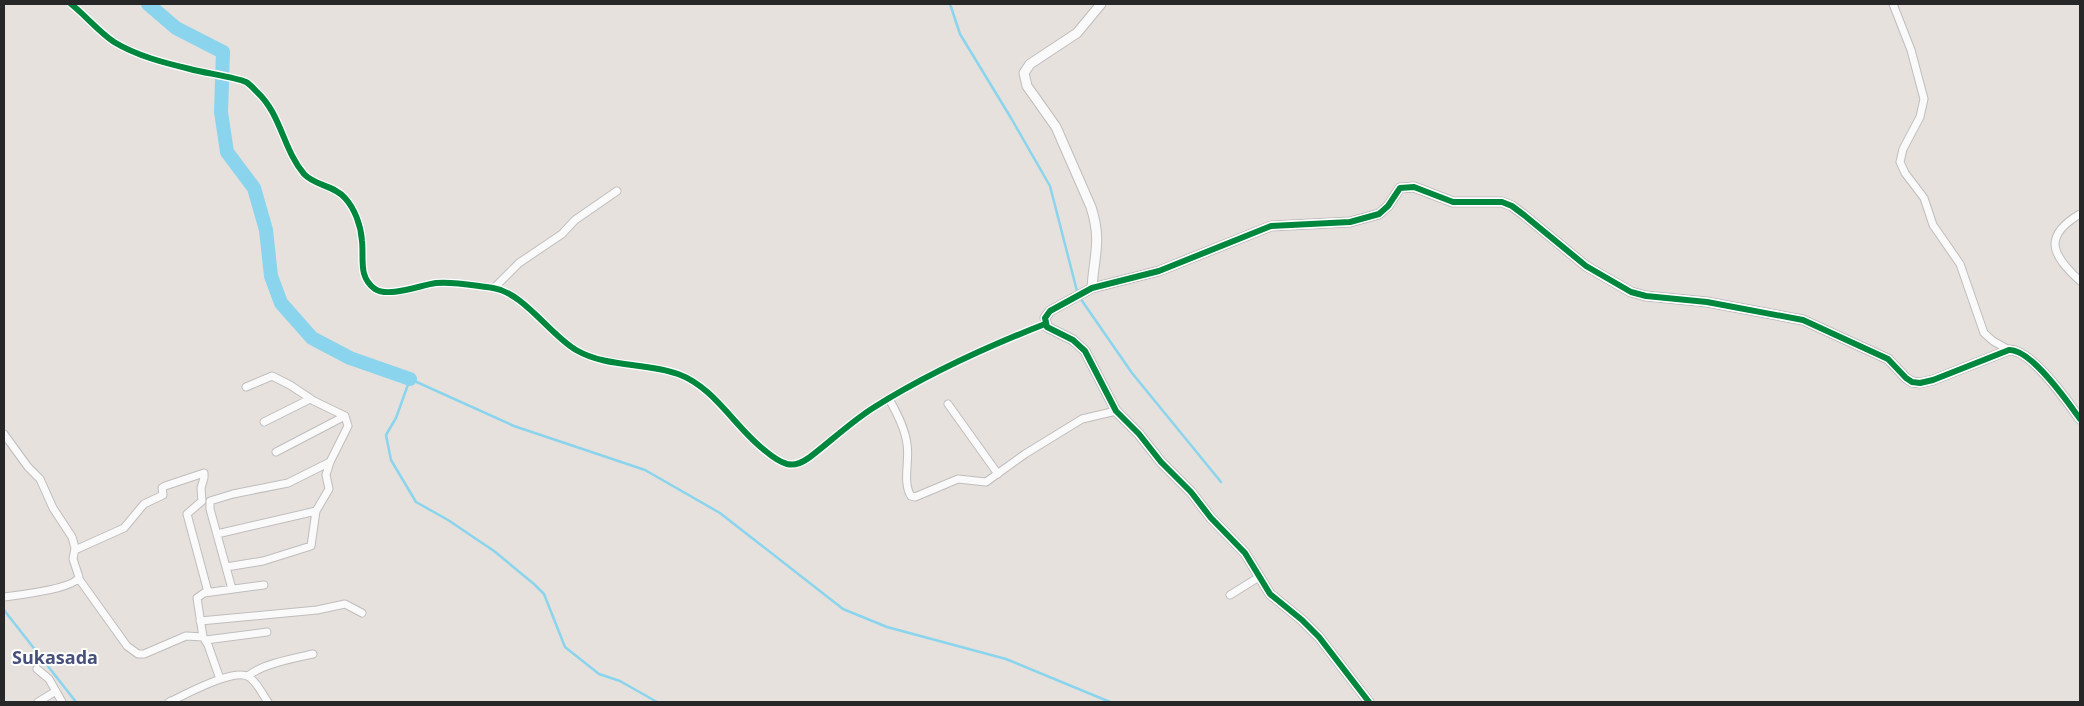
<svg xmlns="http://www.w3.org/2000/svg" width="2084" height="706" font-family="'Open Sans',sans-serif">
  <rect width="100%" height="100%" fill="#e6e1dc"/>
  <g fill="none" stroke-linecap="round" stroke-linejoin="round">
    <path stroke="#8ad5ed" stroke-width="2.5" d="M950,4L960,34L1011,118L1050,186L1078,295L1132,373L1221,482
      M4,610L76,702
      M657,702L620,681L599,674L565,647L544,594L534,584L494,551L448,520L416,502L391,460L386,435L396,418L410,379L514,426L645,470L720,513L843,609L887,627L1006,659L1110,702"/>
    <path stroke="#8ad5ed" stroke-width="14" d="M148,4L176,28L223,52L221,112L227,152L254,188L266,230L271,276L281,303L312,338L350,358L410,379"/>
    <defs>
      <path id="street" d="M71,4C86,16 98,31 114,42C137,56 165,63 190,69C204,73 235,77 246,82C250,84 254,89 257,92C281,114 283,149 304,174C315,186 334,185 345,198C355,209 361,226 362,241C364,259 358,277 375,289C388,298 421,285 436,283C454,281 475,286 493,288C524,293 549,334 576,350C607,368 645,362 678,374C714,387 734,426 763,449C770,455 779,462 787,464C796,466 803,462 810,457C831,441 851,422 873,408C927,374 986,347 1045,324
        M1893,4L1911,50L1924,99L1920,117L1903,149L1900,162L1905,173L1924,198L1933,225L1960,264L1984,333L1993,341L2009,350
        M2080,214C2041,237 2053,256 2080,281
        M494,288L519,263L562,234L575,220L617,191
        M889,399C897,413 905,428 907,444C910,460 902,482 911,496L915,497L958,479L986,482L1025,454L1082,419L1116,411
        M948,404L998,474
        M264,422L310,399
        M4,434L28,467L40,479L53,508L72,537L75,548L73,559L79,577C74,589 18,595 4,597
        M276,452L345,416
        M217,534L316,511
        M75,550L124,528L144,504L163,495L162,488L165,486L204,473V478L201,488L202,501L187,514L208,592
        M226,567L263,561L311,546L316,511L329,489L326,475L330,462
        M79,579L127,646L138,654H144L186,636L203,637
        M232,589L210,509V501L233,494L288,483L330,462L348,426L345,416L314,401L290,385L272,376L246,387
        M1230,595L1259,577
        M200,621L317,610L345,604L362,613
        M206,640L267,632
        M37,669L49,679L62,702
        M248,676C262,664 295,658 313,654
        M220,679L208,645L203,637L197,598L204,593L264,585
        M38,702L56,691
        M169,702C185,695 235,667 249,677C257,682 262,694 268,702"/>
      <path id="secondary" d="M1092,288C1094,255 1102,241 1091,207L1056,127L1027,86L1024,73L1030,64L1077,33L1101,4
        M1369,702L1319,637L1302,620L1270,594L1245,553L1211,518L1191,492L1161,462L1139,434L1116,411L1085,351L1073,340L1047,327L1045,318L1050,311L1092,288L1159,271L1271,226L1350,222L1379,214L1388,206L1400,188L1414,187L1453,202H1502L1512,206L1524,215L1586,266L1631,292L1646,296L1707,302L1803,320L1888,359L1906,378L1912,382L1920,383L1933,380L2009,350C2031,349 2068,402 2080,419"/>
    </defs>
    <use href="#street" stroke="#bfbdbe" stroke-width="9"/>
    <use href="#secondary" stroke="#bfbdbe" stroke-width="11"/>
    <use href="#street" stroke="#fbfafa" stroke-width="7"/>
    <use href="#secondary" stroke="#fbfafa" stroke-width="9"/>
    <defs>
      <path id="cycleway" d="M71,4C86,16 98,31 114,42C137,56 165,63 190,69C204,73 235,77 246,82C250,84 254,89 257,92C281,114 283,149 304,174C315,186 334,185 345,198C355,209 361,226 362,241C364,259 358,277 375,289C388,298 421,285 436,283C454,281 475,286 493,288C524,293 549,334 576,350C607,368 645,362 678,374C714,387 734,426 763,449C770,455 779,462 787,464C796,466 803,462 810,457C831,441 851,422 873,408C927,374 986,347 1045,324
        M1369,702L1319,637L1302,620L1270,594L1245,553L1211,518L1191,492L1161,462L1139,434L1116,411L1085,351L1073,340L1047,327L1045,318L1050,311L1092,288L1159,271L1271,226L1350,222L1379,214L1388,206L1400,188L1414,187L1453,202H1502L1512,206L1524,215L1586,266L1631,292L1646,296L1707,302L1803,320L1888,359L1906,378L1912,382L1920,383L1933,380L2009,350C2031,349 2068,402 2080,419"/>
    </defs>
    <use href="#cycleway" stroke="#fff" stroke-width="9"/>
    <use href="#cycleway" stroke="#00873e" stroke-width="6"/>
  </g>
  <g text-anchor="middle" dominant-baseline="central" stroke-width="4" stroke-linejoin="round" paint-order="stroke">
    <g font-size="18" font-weight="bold" fill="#46507a" stroke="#fff">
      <text x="55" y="657">Sukasada</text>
    </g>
  </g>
  <rect width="2084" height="706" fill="none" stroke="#272727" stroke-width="10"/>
</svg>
